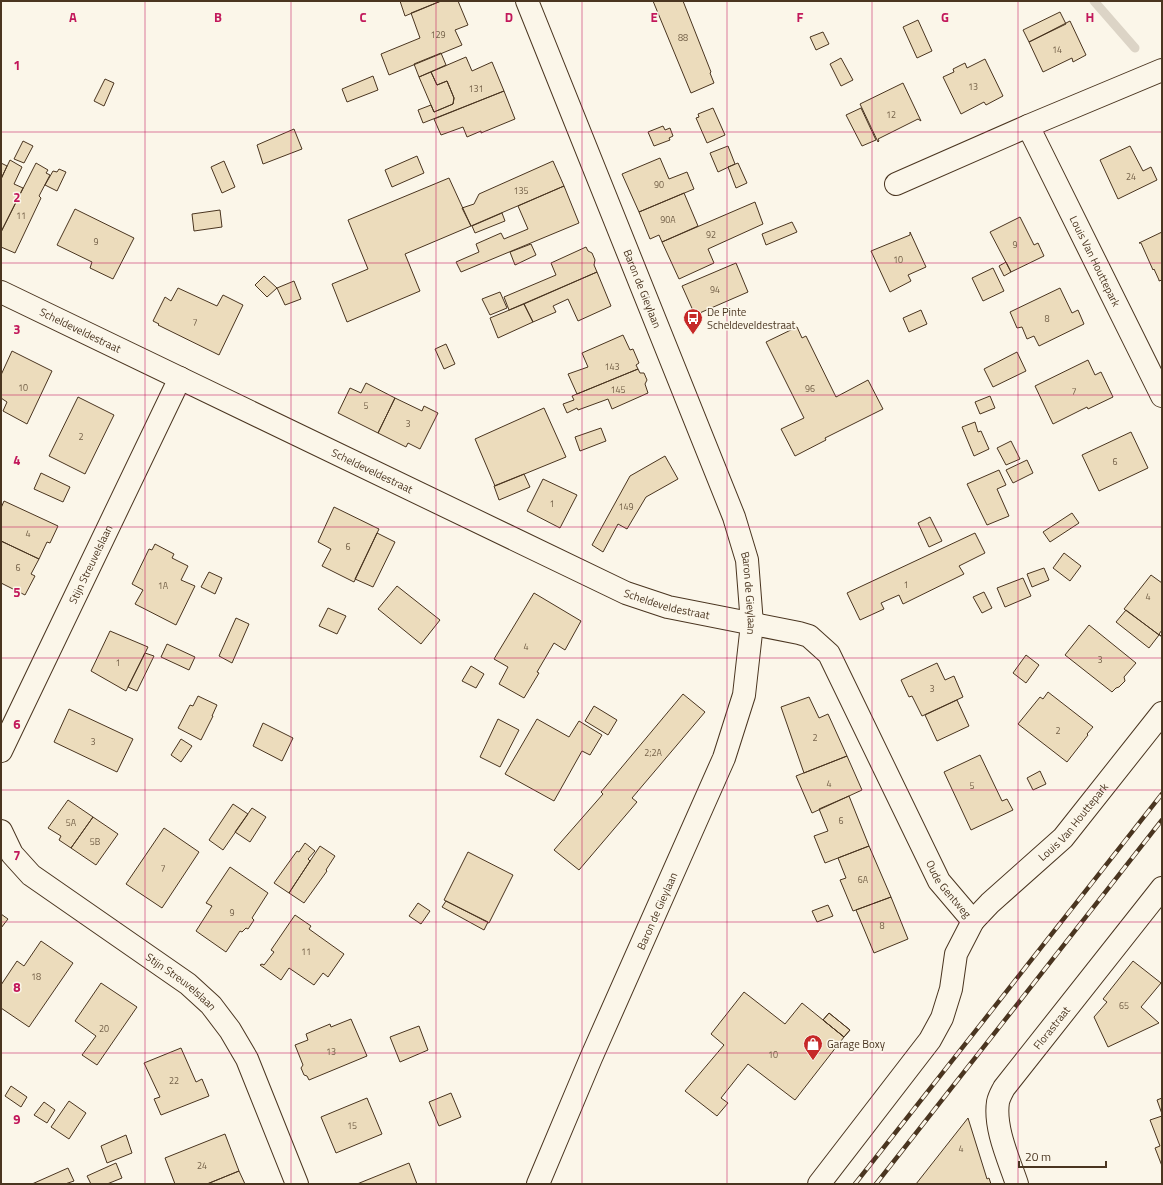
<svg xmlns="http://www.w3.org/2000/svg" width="1163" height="1185" font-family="'Titillium Web',sans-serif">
  <rect width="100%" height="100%" fill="#fbf6e9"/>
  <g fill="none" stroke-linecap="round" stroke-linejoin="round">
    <path stroke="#dcd4c6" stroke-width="9" d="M1094,1L1135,48"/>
  </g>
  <path fill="#ecdcbc" stroke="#4a3520" d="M400,1H441L405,16Z
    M441,1H458L468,25L455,30L462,45L389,75L381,54L420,38L411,13Z
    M653,1H683L711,72L710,73L714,83L691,93Z
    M1060,12L1066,24L1029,42L1023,30Z
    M918,20L932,51L917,58L903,27Z
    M1070,21L1086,55L1073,62L1072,58L1043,72L1029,42Z
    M823,32L829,44L816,50L810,37Z
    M441,53L446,65L419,77L414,64Z
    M466,57L472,71L492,62L504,91L423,123L418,110L431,105L434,112L453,104L454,98L447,81L437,85L431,72Z
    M841,58L853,80L841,86L830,64Z
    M985,59L1003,96L986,105L984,102L961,114L943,77L954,72L953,69L965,63L967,68Z
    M431,72L437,85L447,81L454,98L453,104L434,112L419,77Z
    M373,76L378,90L347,102L342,89Z
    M105,79L114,83L104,106L94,101Z
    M903,83L921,121L918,119L878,139L879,141L878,142L860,104Z
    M504,91L515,119L481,133V131L467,137L463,127L441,135L434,119Z
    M713,108L725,135L707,143L696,118L699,117L698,114Z
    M861,108L876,140L862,146L846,115Z
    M663,126L665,130L670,128L673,136L669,138L670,140L654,146L648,132Z
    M294,129L302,149L263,164L257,145Z
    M23,141L33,146L24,163L14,159Z
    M728,146L735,164L718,172L710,153Z
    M1130,146L1143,171L1151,167L1157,180L1118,199L1100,160Z
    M417,156L424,173L392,187L385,170Z
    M660,158L669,179L687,172L694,189L639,212L622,174Z
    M10,160L22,167L14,184L23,188L1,232V179Z
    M224,161L235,187L222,193L211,167Z
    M553,161L564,186L471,226L462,208L474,204L479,194Z
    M1,163L7,166L1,179Z
    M36,163L48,170L46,173L50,175L39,196L41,198L15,253L1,247V232Z
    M738,163L747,183L736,188L728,167Z
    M59,169L66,172L57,191L45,185L53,171L57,172Z
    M449,178L471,226L405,254L420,291L347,322L332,284L368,269L348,220Z
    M564,186L579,223L461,272L456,262L479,252L476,244L501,233L504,239L528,229L518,206Z
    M684,193L698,226L662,242L659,235L650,239L639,212Z
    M755,202L763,224L708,249L714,263L679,279L662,242Z
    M75,209L134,238L113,279L90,268L92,262L57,245Z
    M220,210L222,227L194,231L192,214Z
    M502,213L505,221L475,233L472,226Z
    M1020,217L1034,245L1038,243L1044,256L1011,272L990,232Z
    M792,222L797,232L766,245L762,234Z
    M910,232L926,267L908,275L911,281L890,292L871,251L910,235Z
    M1162,232V280L1159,281V280L1154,269L1153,270L1141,243H1139Z
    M531,244L536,255L515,265L510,252Z
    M586,247L588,251L592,253L595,260L594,265L597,272L509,310L504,297L556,275L551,263Z
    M1006,262L1011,272L1004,276L999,266Z
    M736,263L748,292L695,315L682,286Z
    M993,268L1004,291L983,301L972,278Z
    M597,272L611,306L578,321L568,299L553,306L556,312L533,322L524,304Z
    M264,276L277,288L267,297L255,285Z
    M294,281L301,299L285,305L277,288Z
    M178,288L217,306L223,295L243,305L219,355L158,325L159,324L153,321L165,297L171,301Z
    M1060,288L1072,313L1078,310L1084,324L1039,346L1034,336L1027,339L1022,327L1017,328L1010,312Z
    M500,292L507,308L490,315L482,299Z
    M524,304L533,322L498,338L490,318Z
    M921,310L927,324L909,332L903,318Z
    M797,327L802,338L806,336L836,397L868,380L883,409L825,438L826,440L795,456L781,429L804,418L766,342Z
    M623,335L630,350L633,349L639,363L636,365L638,369L577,394L568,374L588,367L582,353Z
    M446,344L455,364L444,369L435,349Z
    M12,351L52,371L27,424L3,411L7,402L1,398V375Z
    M1017,352L1026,371L993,387L984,369Z
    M1088,360L1095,375L1101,372L1113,397L1088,409L1087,407L1053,424L1035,386Z
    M638,369L640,373H644L647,380L645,384L648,393L612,409L608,399L578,410L577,408L567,413L563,404L574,400L572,396Z
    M366,383L395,398L378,433L338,413L350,388L361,393Z
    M990,396L995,408L980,414L975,402Z
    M78,397L114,415L85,474L49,456Z
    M395,398L422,411L424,406L438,413L420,449L408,443L406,447L378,433Z
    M544,408L566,457L495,486L475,439Z
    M975,422L978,432L981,431L989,449L974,456L962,427Z
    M601,428L606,441L580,451L575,437Z
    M1131,432L1148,468L1099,491L1082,455Z
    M1011,441L1020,459L1006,465L997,448Z
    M665,456L678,479L646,497L627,529L618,524L603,552L592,545L630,476Z
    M1027,460L1033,473L1013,483L1006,470Z
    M999,470L1006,485L997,489L1009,516L987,525L967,484Z
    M41,473L70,487L63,502L34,489Z
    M524,474L530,487L499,500L494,486Z
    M543,479L577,495L560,528L527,511Z
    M4,501L58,526L50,543L47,542L39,559L1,541V508Z
    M334,507L379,529L354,582L322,566L331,549L318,542Z
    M1072,513L1079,523L1050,542L1043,532Z
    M930,517L942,541L929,547L918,523Z
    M377,533L395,542L373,587L355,579Z
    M975,533L985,553L959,566L964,574L903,604L899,595L881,603L884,609L860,620L847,593Z
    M1,541L39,559L31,574L35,576L25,595L1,583Z
    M155,544L174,554L172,558L188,566L181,580L195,586L176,625L135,604L143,590L132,584L149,549L152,550Z
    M1064,553L1081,566L1070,581L1053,568Z
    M1044,568L1049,580L1032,587L1027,574Z
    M209,572L222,578L215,594L201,587Z
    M1151,575L1162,583V630L1159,634L1162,637L1124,609Z
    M1023,578L1031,596L1005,607L997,588Z
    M397,586L440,620L421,644L378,609Z
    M984,592L992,608L982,613L973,597Z
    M534,593L581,621L565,650L554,643L537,672L539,673L524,698L499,684L508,667L494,659Z
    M328,608L346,616L337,634L319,626Z
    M1126,610L1159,635L1149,648L1116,622Z
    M236,618L249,624L232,663L219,656Z
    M1089,625L1136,663L1124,677L1125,681L1119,687L1116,688L1112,692L1065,655Z
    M110,631L148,647L126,691L91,671Z
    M167,644L195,657L189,670L161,657Z
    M145,653L154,656L137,691L128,687Z
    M1026,655L1039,665L1026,683L1013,673Z
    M937,663L945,680L954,676L963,697L922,716L912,696L909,697L901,680Z
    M471,666L484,674L476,688L462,681Z
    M1048,692L1093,727L1087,734L1088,735L1067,762L1018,724L1040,697L1043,699Z
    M683,694L705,712L632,798L637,802L579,870L554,850L603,794L601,792Z
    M198,696L217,705L212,716H213L201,740L178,728L190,705L193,706Z
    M809,697L819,718L828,714L847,756L804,773L781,707Z
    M957,700L969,726L937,741L925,715Z
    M594,706L617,720L608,735L585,721Z
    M69,709L133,739L117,772L54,742Z
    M498,719L519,730L500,767L480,757Z
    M537,719L569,737L579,721L602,735L590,755L582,751L554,801L505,774Z
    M263,723L293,738L282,761L253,746Z
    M181,739L192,746L181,762L171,755Z
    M980,755L1002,801L1007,799L1013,810L971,830L944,772Z
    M847,756L862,790L812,813L796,776Z
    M1040,771L1046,784L1033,790L1027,778Z
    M849,796L869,846L825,863L814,836L828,831L819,809Z
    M68,800L93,817L71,848L59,840L61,836L48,828Z
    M233,804L248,814L223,850L209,840Z
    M252,808L266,817L250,842L235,832Z
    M93,817L118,834L96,865L71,848Z
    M164,828L199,852L162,908L126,884Z
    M305,843L315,851L308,859L310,861L289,893L274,883L297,851L299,852Z
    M320,846L335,856L326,870L327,871L304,903L289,893Z
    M869,846L891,897L853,911L840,880L846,878L838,858Z
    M468,852L513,875L489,923L444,900Z
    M230,867L268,893L252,918L254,920L248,929L246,928L242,932L240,931L226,952L196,931L212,906L206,903Z
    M891,897L908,939L874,953L856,910Z
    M446,901L488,922L484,930L442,907Z
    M418,903L430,911L421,924L409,916Z
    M828,905L833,916L817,922L812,911Z
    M1,914L8,919L1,928Z
    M295,915L311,926L309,929L344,954L328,977L323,973L314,985L289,968L281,980L260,965L262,964L264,965L274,952L271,950Z
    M41,941L73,963L29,1027L1,1008V985L17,961L24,966Z
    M1133,961L1161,983L1141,1007L1159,1023L1108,1047L1094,1017L1107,1002L1103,999Z
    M101,983L137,1007L97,1065L82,1055L96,1036L75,1021Z
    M744,992L785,1024L802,1003L844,1037L795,1100L748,1064L721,1098L728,1103L717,1116L685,1091L724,1045L711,1034Z
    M829,1013L850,1030L844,1037L823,1020Z
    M829,1013L850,1030L844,1037L823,1020Z
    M351,1019L367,1056L309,1080L307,1076L304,1075L301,1068L303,1065L295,1045L308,1040L306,1034L330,1024L331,1027Z
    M419,1026L428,1050L400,1062L390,1037Z
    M181,1048L196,1082L202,1079L209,1096L161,1115L154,1099L160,1097L144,1063Z
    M11,1086L27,1097L21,1107L5,1096Z
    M451,1093L461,1117L439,1126L429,1102Z
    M367,1098L382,1134L336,1153L321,1117Z
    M1162,1098V1114L1157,1100Z
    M69,1101L86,1113L69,1139L51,1127Z
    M44,1102L55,1110L47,1123L34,1115Z
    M1162,1116V1166L1155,1148L1160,1146L1150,1120Z
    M968,1118L987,1179L989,1178L991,1184H916Z
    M225,1134L239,1171L207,1184H175L165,1158Z
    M126,1135L132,1153L107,1163L101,1146Z
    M116,1163L122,1178L107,1184H91L87,1176Z
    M409,1163L417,1184H357Z
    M68,1168L74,1181L65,1184H32Z
    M239,1171L245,1184H207Z"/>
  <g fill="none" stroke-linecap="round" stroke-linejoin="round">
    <defs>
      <g id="minor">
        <path id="s1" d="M527,1L734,517L747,560L752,624L744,695L724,758L591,1058L538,1184"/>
        <path d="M1028,126L1162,70"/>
        <path id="s2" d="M896,184L1028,126L1162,396"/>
        <path id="s3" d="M1,292L626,593L668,607L799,633L809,636L829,654L939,881L973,921"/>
        <path id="s4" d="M1,751L180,378"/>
        <path id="s5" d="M1,831L12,854L31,875L188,984L211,1005L230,1030L247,1059L297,1184"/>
        <path id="s6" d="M819,1184L930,1040L942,1018L951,989L956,954L973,921L990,903L1063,838L1162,713"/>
        <path id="s7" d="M1017,1184C1009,1160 994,1128 998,1102C999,1097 1002,1092 1004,1088L1162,888"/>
      </g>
    </defs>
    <use href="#minor" stroke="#4a3520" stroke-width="24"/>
    <use href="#minor" stroke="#fbf6e9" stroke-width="22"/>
    <defs>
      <path id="rail" d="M855,1184L1162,794
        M876,1184L1162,820"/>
    </defs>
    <use href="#rail" stroke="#4a3520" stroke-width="4.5"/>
    <use href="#rail" stroke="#fbf6e9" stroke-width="3" stroke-dasharray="9" stroke-linecap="butt"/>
  </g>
  <path fill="none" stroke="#c2185b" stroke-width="1" stroke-opacity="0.55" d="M145,1V1184M291,1V1184M436,1V1184M582,1V1184M727,1V1184M872,1V1184M1018,1V1184M1,132H1162M1,263H1162M1,395H1162M1,527H1162M1,658H1162M1,790H1162M1,922H1162M1,1053H1162"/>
  <defs>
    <symbol id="bus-pin" viewBox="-11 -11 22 30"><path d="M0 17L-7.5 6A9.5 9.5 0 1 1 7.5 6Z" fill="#c62828" stroke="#fbf6e9"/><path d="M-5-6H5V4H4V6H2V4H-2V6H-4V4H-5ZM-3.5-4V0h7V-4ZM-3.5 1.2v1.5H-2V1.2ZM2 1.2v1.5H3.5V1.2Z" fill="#fff"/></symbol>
    <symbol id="shop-pin" viewBox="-11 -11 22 30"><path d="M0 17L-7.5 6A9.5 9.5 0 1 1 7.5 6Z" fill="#c62828" stroke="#fbf6e9"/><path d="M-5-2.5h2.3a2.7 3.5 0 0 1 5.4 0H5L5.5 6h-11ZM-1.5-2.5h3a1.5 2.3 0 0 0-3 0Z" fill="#fff"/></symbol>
  </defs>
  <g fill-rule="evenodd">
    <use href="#bus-pin" x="682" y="307" width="22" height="30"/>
    <use href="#shop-pin" x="802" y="1033" width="22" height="30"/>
  </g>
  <g text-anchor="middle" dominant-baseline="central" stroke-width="3" stroke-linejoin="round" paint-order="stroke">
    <g font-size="9" fill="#725f47">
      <text x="438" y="34">129</text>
      <text x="683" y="37">88</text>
      <text x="1057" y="49">14</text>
      <text x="973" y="86">13</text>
      <text x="476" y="88">131</text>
      <text x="891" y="114">12</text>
      <text x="1131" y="176">24</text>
      <text x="659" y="184">90</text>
      <text x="521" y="190">135</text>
      <text x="21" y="215">11</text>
      <text x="668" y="219">90A</text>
      <text x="711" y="234">92</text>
      <text x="96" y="241">9</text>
      <text x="1015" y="244">9</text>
      <text x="898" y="259">10</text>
      <text x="715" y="289">94</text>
      <text x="1047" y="318">8</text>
      <text x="195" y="322">7</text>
      <text x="612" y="366">143</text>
      <text x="23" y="387">10</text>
      <text x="810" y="388">96</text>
      <text x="618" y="389">145</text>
      <text x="1074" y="391">7</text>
      <text x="366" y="405">5</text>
      <text x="408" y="423">3</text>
      <text x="81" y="436">2</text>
      <text x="1115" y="461">6</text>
      <text x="552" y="503">1</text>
      <text x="626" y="506">149</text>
      <text x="28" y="533">4</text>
      <text x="348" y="546">6</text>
      <text x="18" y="567">6</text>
      <text x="906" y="584">1</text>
      <text x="163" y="585">1A</text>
      <text x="1148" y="596">4</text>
      <text x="526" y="646">4</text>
      <text x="1100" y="659">3</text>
      <text x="118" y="662">1</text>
      <text x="932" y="688">3</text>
      <text x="1058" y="730">2</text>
      <text x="815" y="737">2</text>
      <text x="93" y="741">3</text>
      <text x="653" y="752">2;2A</text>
      <text x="829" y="783">4</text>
      <text x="972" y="785">5</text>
      <text x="841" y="820">6</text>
      <text x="71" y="822">5A</text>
      <text x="95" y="841">5B</text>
      <text x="163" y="868">7</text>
      <text x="863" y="879">6A</text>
      <text x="232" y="912">9</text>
      <text x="882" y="925">8</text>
      <text x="306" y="951">11</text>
      <text x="36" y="976">18</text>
      <text x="1124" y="1005">65</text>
      <text x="104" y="1028">20</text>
      <text x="331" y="1051">13</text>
      <text x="773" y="1054">10</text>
      <text x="174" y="1080">22</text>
      <text x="352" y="1125">15</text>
      <text x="961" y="1148">4</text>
      <text x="202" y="1165">24</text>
    </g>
    <g font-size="11" fill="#4a3520" stroke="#fbf6e9">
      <text stroke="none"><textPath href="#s2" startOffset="295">Louis Van Houttepark</textPath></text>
      <text stroke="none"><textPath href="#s1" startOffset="310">Baron de Gieylaan</textPath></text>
      <text stroke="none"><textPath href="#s3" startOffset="88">Scheldeveldestraat</textPath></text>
      <text stroke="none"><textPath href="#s3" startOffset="412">Scheldeveldestraat</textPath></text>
      <text stroke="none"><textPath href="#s4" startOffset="207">Stijn Streuvelslaan</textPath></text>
      <text stroke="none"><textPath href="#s1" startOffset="634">Baron de Gieylaan</textPath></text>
      <text stroke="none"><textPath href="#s3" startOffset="736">Scheldeveldestraat</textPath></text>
      <text stroke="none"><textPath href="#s6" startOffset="451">Louis Van Houttepark</textPath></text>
      <text stroke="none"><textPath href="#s3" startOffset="1173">Oude Gentweg</textPath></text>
      <text transform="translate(657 911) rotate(-66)">Baron de Gieylaan</text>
      <text stroke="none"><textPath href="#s5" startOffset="238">Stijn Streuvelslaan</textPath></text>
      <text stroke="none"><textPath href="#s7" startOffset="177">Florastraat</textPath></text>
    </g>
    <g font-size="11" fill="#4a3520" stroke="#fbf6e9" text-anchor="start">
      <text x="707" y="312">De Pinte<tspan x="707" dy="13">Scheldeveldestraat</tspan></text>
      <text x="827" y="1044">Garage Boxy</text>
    </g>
  </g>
  <g font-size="13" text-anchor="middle" font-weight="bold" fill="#c2185b" stroke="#fbf6e9" stroke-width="3" stroke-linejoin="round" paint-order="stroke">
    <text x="73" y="22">A</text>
    <text x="218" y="22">B</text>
    <text x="363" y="22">C</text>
    <text x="509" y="22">D</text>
    <text x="654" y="22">E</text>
    <text x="800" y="22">F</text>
    <text x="945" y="22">G</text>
    <text x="1090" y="22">H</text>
    <text x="17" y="70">1</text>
    <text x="17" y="202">2</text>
    <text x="17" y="334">3</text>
    <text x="17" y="465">4</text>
    <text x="17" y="597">5</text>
    <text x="17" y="729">6</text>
    <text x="17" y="860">7</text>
    <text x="17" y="992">8</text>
    <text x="17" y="1124">9</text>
  </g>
  <rect width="1163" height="1185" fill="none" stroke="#4a3520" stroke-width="4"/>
  <path d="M1019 1161v6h87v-6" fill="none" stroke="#4a3520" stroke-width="2"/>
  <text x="1025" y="1161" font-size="12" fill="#4a3520" stroke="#fbf6e9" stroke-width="3" paint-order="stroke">20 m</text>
</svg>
